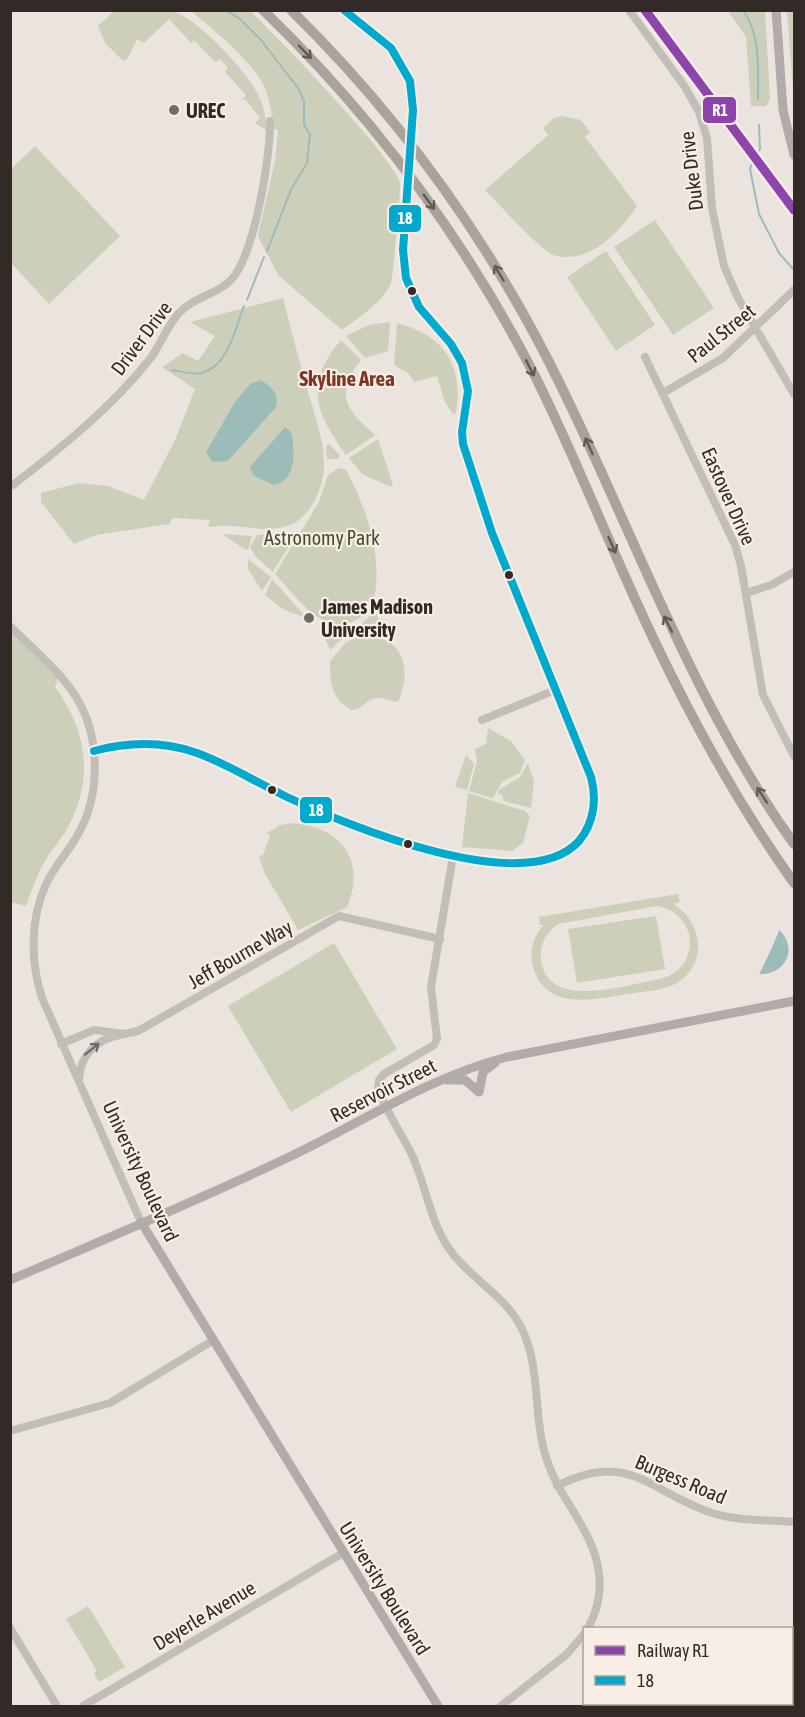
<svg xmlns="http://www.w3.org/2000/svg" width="805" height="1717" font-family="'Asap Condensed',sans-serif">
  <rect width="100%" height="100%" fill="#ebe4de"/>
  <path fill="#cccfb9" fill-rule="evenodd" d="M114,11C129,11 162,6 175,12C200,21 252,76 261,101C265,110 265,120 267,129L265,130L255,123L260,118L245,99L241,100L246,95L225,72L228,68L220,59L215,62L194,40L191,43L169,19L144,43L137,39L128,58L123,61L105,43L98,26Z
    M191,11H250C274,33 396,160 400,183C401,189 393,278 391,283C384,301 357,319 342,330L279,276L260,241L258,235L275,161L278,130L273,129C272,113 270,99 263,84C252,62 211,27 191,11Z
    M728,11H765L770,99L766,106H751L746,37Z
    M787,11H794V103Z
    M562,116L581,120L590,132L585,137L637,206C619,232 592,263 556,256C541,252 498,203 485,190L548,135L543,128L554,118Z
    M35,146L120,236L49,304L11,263V169Z
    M655,220L714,308L673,335L614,247Z
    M606,251L655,325L616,351L567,277Z
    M283,298C291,330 300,363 309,396C316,418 325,445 324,468C323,488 310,518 290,525C265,535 236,522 213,527L208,526L210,520L173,518L169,524L96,535L74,544L41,502V493L79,483L108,486L144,500L175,440L195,389L162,367L183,353L198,361L215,336L190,322Z
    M390,322L388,351L365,358L346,336L369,325Z
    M397,323C444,335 464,365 456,413L453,414L445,402L437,376L414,382L408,373L394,365Z
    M341,340L361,360C333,395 347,410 375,435L346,455C316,412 303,385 341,340Z
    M378,439L393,485L391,487L362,474L349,458Z
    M329,444L340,455L338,459H327L326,447Z
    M339,468L346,470C368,511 385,561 372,607C332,650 303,604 275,574L319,502L328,475Z
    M222,534L252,536L248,550H246Z
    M271,534L293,539L273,572L256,557L250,547L257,535Z
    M248,559L271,577L262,591L248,569Z
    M272,579L307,618L284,610L265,595Z
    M376,611L382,632L360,630L359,626Z
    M10,626L59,676L55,687C88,732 94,780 67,829C61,839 54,847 48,856C38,872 32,889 26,906L11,902Z
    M325,627L344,630L347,635L330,650L322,631Z
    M362,636C403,635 412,667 399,700L395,702C364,690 370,709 351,710C331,698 330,683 330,661L346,642Z
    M488,728L511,741L525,760L520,773L503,781L493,798L469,791L477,761L475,749L486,744Z
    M466,755L474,764L467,790L455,787Z
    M528,763L534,781L531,808L503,801V796L498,793L499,790L520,777Z
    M468,793L525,811L530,816L523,843L512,851L462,847Z
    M292,823C340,826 367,860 347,907L298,930L264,872L259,856L263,855L270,836L267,833L280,825Z
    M678,894L680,902L673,904C702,921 709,963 677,983C663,991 644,991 628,994C594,999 546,1012 533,967C529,952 533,936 544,925H540L539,917ZM657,906C699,913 702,969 660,979C628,984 547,1012 541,960C539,945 546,933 558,924Z
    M656,916L665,969L577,983L568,929Z
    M334,943L397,1049L291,1112L228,1006Z
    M88,1606L125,1667L99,1682L94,1674L97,1671L66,1619Z"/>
  <path fill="#9cbcba" d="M260,380C272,386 279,394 276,407L228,461L212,462L206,452L235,402L250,384Z
    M285,427L291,432C295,449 297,482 273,485L253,475L250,467Z
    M779,930C799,948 785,976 759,974C761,972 779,933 779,930Z"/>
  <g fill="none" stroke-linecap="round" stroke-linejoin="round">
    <path stroke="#9cbcba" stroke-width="2" d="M226,10L240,19L261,40L298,88L304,101V125L310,134L307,163L291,190L267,251
      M743,10C761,35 758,70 758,99
      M759,125L760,149L753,159L750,169L759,214L779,253L794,270
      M247,300L264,257
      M172,370C180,371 193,375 201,373C229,366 235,329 244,306"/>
    <path stroke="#c3bdb8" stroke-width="8" d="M344,10C379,45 414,52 413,110
      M629,10L685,87L699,112L707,138L712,208L724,266L738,298L794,394
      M645,357L735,545L741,566L763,695L794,756
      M663,393L723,358L794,290
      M13,485C62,447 111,408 150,359C161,344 167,326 179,313C194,296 222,294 235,275C256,245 270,157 270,121
      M746,593L771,585L794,572
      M10,626C32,648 59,670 76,697C101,737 101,796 77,836C68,852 55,866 47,882C30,918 30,961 42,998L141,1222
      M482,720L555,690
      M94,751C128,742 163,741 197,753C228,764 257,783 287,797C346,825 526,900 579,841C594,823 597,799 591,777L492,533L463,444L462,432L468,391L462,363L451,344L424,314L408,283L403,257L406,205
      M453,856L431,987L437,1039L434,1045L384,1074L379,1080L378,1088C386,1112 402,1134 413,1157C426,1187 431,1224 450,1250C470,1279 504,1294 521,1327C542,1368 532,1417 547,1460C559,1498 591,1528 598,1567C602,1588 598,1610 588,1628
      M61,1044L94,1030L124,1034L138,1031L339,916L440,939
      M79,1079C80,1055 97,1039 120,1035
      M10,1431L110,1403L212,1341
      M557,1486C630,1449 649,1492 712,1513C737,1521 768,1520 794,1522
      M10,1628L57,1706
      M83,1706L343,1553
      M501,1706L567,1654L584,1634"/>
    <path stroke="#b2aba7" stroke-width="9" d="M776,10L783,110L794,155
      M447,1080H465L479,1092
      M479,1092L483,1072L495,1063
      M141,1222L438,1706
      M10,1280C103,1240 197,1201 289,1157C361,1123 429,1077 507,1057L794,1001"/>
    <path stroke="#aaa39d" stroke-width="10" d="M263,10C374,117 466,241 536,378C579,464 613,555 655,642C695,726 740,807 794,883
      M291,10C401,118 492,245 560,384C637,540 692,701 794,844"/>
    <path stroke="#c3bdb8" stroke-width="8" d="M406,205L413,110"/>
    <defs>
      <path id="bus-1" d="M94,751C128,742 163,741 197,753C228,764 257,783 287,797C346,825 526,900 579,841C594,823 597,799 591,777L492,533L463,444L462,432L468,391L462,363L451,344L419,307L406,278L403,250L413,110L410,81L391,48L344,10"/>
    </defs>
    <use href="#bus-1" stroke="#f8eee5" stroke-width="12"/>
    <use href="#bus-1" stroke="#00a9ce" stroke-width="8"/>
    <defs>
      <path id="rail-1" d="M645,10L794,210"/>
    </defs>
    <use href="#rail-1" stroke="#f8eee5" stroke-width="14"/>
    <use href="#rail-1" stroke="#8e44ad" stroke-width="9"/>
  </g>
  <defs><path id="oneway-shaft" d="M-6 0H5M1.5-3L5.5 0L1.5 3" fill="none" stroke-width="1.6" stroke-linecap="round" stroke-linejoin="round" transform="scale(1.5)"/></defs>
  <g stroke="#635a56">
    <use href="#oneway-shaft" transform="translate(305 52) rotate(46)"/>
    <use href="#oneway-shaft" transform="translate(429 202) rotate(54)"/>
    <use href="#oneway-shaft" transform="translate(499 273) rotate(-121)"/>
    <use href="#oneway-shaft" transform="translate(530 368) rotate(63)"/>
    <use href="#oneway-shaft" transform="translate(589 446) rotate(-114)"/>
    <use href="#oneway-shaft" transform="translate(612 545) rotate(66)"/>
    <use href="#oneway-shaft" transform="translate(668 624) rotate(-117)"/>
    <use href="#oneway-shaft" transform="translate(762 795) rotate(-123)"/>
  </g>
  <use stroke="#746c68" href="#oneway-shaft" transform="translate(92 1049) rotate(-39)"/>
  <g fill="#736b67" stroke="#f8eee5" stroke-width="2">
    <circle cx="174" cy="110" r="6"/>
    <circle cx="309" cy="618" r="6"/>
  </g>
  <g fill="#332a27" stroke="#f8eee5" stroke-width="2">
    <circle cx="412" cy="291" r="5"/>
    <circle cx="509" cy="575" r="5"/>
    <circle cx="272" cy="790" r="5"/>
    <circle cx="408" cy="844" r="5"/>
  </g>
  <g text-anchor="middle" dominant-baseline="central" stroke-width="4.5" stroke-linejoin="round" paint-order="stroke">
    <g font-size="20" font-weight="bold" fill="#332a27" stroke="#f8eee5" text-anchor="start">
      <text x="186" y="110">UREC</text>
      <text x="321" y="606">James Madison<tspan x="321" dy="23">University</tspan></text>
    </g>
    <g font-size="20" fill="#332a27" stroke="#f8eee5">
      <text transform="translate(691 171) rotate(-97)">Duke Drive</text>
      <text transform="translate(721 333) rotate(-39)">Paul Street</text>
      <text transform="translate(141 338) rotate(-53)">Driver Drive</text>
      <text transform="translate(729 496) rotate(66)">Eastover Drive</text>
      <text transform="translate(240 954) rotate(-30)">Jeff Bourne Way</text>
      <text transform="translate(383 1090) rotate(-27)">Reservoir Street</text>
      <text transform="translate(141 1171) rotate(65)">University Boulevard</text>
      <text transform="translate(681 1479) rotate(23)">Burgess Road</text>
      <text transform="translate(385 1588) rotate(58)">University Boulevard</text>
      <text transform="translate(204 1615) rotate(-31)">Deyerle Avenue</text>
    </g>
    <g font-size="20" fill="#44502c" stroke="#f8eee5">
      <text x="322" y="537">Astronomy Park</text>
    </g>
    <g font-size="21" font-weight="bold" fill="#7e3624" stroke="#f8eee5">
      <text x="347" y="378">Skyline Area</text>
    </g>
  </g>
  <g stroke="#f8eee5" stroke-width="2">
    <rect x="702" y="96" width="35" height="28" rx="6" fill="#8e44ad"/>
    <rect x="388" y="204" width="34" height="29" rx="6" fill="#00a9ce"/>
    <rect x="299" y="796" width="34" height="28" rx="6" fill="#00a9ce"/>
  </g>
  <g font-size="16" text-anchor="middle" font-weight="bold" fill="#fff">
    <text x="720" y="116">R1</text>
    <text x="405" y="224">18</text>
    <text x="316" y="816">18</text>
  </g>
  <rect width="805" height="1717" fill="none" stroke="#332a27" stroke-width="24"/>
  <rect x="583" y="1627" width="210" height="78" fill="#f8eee5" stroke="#a9a099" stroke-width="1.5"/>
  <rect x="595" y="1646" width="30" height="9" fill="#8e44ad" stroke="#a9a099" stroke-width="1.5"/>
  <text x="637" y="1657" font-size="18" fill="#332a27">Railway R1</text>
  <rect x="595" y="1676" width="30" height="9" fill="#00a9ce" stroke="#a9a099" stroke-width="1.5"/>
  <text x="637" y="1687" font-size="18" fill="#332a27">18</text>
</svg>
